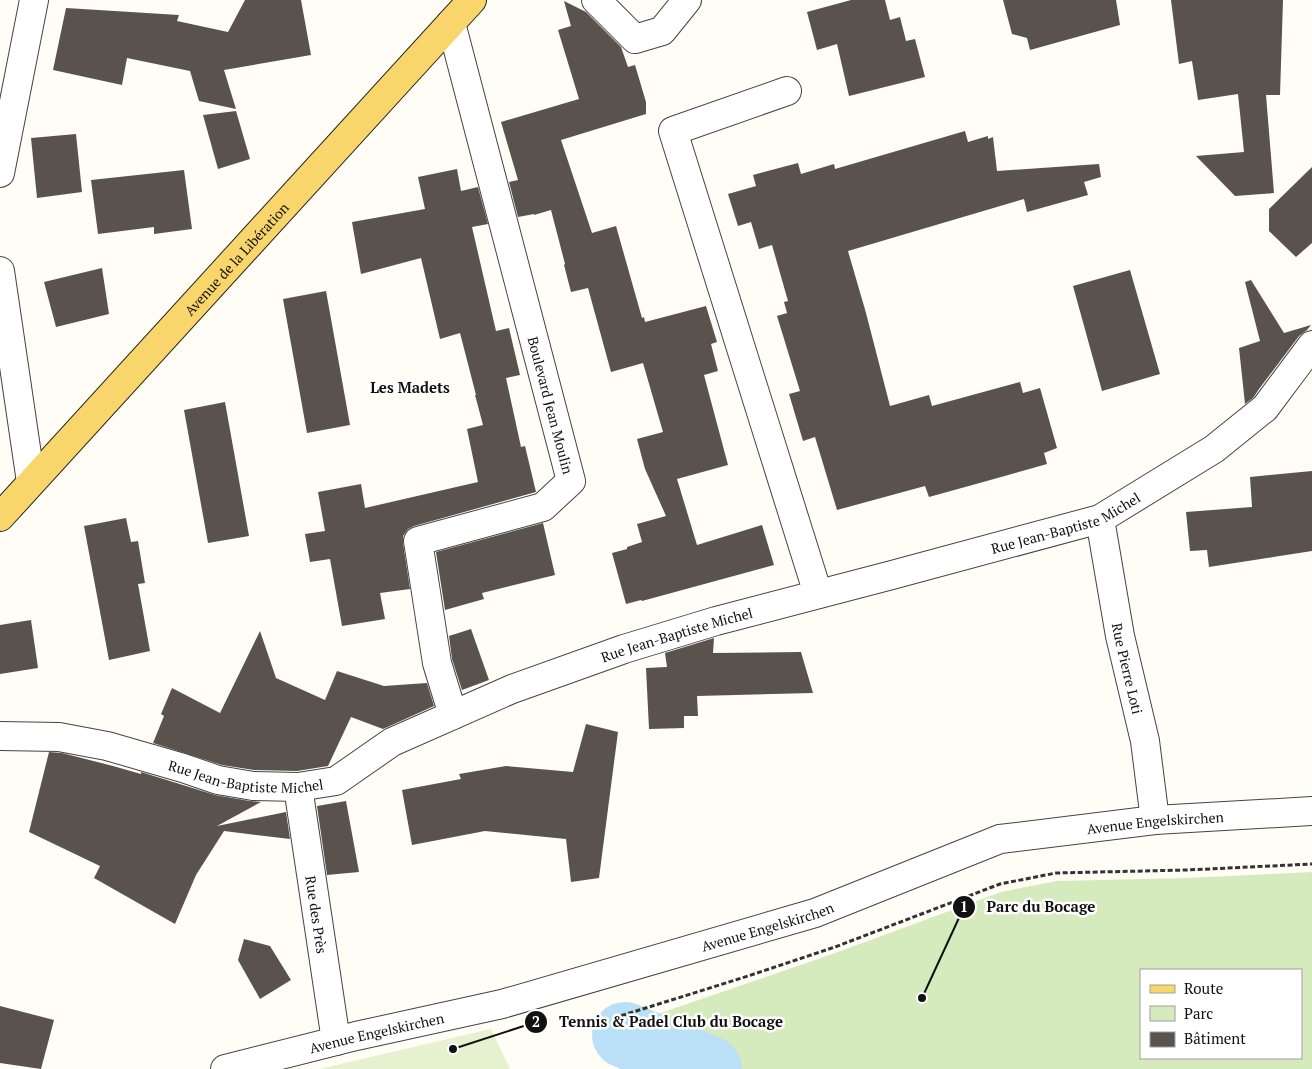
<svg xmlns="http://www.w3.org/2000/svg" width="1312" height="1069" font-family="'PT Serif',serif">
  <rect width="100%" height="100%" fill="#fffdf5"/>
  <path fill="#d5ebbd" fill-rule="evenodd" d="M1312,872V1069H640L625,1053L619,1043L620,1027L835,953L1001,892L1056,881L1187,878ZM1301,970V1058H1141V970Z"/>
  <path fill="#e6f2cf" d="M491,1029L510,1069H319Z"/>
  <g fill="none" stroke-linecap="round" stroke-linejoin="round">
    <path stroke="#b9e0f7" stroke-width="66" d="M625,1035L709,1069"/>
  </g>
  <path fill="#5a524d" d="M245,0H301L311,55L224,70L236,109L199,101L190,71L127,58L122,85L53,70L66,8L179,15L177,21L228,32Z
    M851,0H885L890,20L900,17L906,41L915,39L925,77L849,96L837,44L817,50L807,12Z
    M1003,0H1116L1120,25L1030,50L1027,38L1012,34Z
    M1171,0H1283L1280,95H1266L1274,193L1235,196L1196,156L1244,152L1238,94L1198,100L1192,61L1179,64Z
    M564,1L586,12L621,47L628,67L635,65L646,102V114L561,140L592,233L616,226L642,318L644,317L645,322L706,306L717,342L711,344L718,371L704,375L728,465L677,479L697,545L762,525L774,565L642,601L641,600L626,604L612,553L627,549V547L642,542L637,524L666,516L645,469L637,439L663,432L643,363L611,372L588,288L571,292L564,265L565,264L551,210L534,215V214L518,217L509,182L518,180L501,122L579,99L558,30L571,26Z
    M236,111L250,159L218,169L203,115Z
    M965,131L968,142L988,136V139L993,137L997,171L1099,164L1101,177L1084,182L1088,195L1027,212L1024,199L848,251L866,313L890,406L929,395L932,406L1020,382L1023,393L1040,388L1057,448L1044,453L1047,464L976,484L929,497L925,486L837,510L815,437L803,441L789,394L800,391L777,316L787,313L784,302L788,301L772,245L759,249L751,222L738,226L728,194L756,186L753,175L798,163L801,174L834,164L835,169Z
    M76,134L82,192L37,198L31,138Z
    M1312,167V243L1296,257L1269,231V209Z
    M457,169L461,191L478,187L488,224L472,227L496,331L509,328L520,375L506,378L521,447L525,446L536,492L414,526L408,529L403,536V543L410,589L380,593L385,619L342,626L330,559L310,562L305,534L325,531L318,492L361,484L365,508L478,482L467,429L483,425L475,395H476L460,333L440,339L421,258L361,274L352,222L425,209L418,177Z
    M184,170L192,229L154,234V227L98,234L91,180Z
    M102,268L109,314L56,327L44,282Z
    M1130,270L1160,374L1102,391L1073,286Z
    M1251,280L1284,333L1311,325L1307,330L1299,336L1259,389L1253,398L1245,404L1239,348L1260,341L1245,282Z
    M326,291L350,425L307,433L283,299Z
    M225,402L249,536L208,543L184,410Z
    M1312,471V551L1209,567L1207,550L1190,551L1186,512L1252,507L1250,477Z
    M126,518L131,542L138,541L145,583L138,584L150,651L109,660L84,526Z
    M543,523L555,575L482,593L484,599L445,610L436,552Z
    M31,620L38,668L0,674V625Z
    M471,629L489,680L462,690L452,659L449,636Z
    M260,631L276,678L325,700L337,671L384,686L427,683L434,706L383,729L351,717L328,766L297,771L254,770L222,765L153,743L164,716L161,714L172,688L220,713Z
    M714,638L713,653L801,652L813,693L697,696L698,716H684V728L649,729L646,668L667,667L665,653Z
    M586,724L618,732L599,878L571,882L566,839L485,831L412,845L402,790L461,779L459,774L506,766L573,772Z
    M49,752L62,753L113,766L141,774V772L215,795L250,801L261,802L217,826L286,812L290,839L224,831L196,875L175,924L94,878L100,866L29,832Z
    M346,801L359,872L327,875L317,806Z
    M244,939L270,946L291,980L260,999L238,960Z
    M0,1006L54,1020L41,1069L0,1063Z"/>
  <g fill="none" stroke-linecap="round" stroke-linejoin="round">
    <defs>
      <g id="minor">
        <path d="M596,0L635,39L662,31L687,0"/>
        <path id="s1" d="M451,23L571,481L543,507L418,541L437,663L453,715"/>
        <path d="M787,91L673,131L818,594"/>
        <path d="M0,173L34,0"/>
        <path d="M0,271L31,482"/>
        <path id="s2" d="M1100,519L1120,636L1145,741L1155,820"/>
        <path id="s3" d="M0,736L59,737L107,746L183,768L218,780L253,786L298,787L336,781L392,742L512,689L624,649L716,621L892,575L1100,519L1214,449L1265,408L1312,345"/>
        <path id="s4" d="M298,787L336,1041"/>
        <path id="s5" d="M225,1069L356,1036L502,1004L815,913L1000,839L1155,820L1312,811"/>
      </g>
      <g id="major">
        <path id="s6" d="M0,517L472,0"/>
      </g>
    </defs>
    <use href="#minor" stroke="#444" stroke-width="30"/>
    <use href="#major" stroke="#222" stroke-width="30"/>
    <path stroke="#333" stroke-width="3" stroke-dasharray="5 2.5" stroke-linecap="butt" d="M614,1018L748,976L835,947L1000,884L1056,873L1187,870L1312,864"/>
    <use href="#minor" stroke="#fff" stroke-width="28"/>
    <use href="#major" stroke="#f9d66b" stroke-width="28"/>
  </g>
  <g text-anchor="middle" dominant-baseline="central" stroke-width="5" stroke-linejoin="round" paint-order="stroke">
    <g font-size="14" fill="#111" stroke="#fff">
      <text stroke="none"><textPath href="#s6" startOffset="350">Avenue de la Libération</textPath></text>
      <text stroke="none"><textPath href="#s1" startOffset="395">Boulevard Jean Moulin</textPath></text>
      <text stroke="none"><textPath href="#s3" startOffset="1121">Rue Jean-Baptiste Michel</textPath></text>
      <text stroke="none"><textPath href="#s3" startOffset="716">Rue Jean-Baptiste Michel</textPath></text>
      <text stroke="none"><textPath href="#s2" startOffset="152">Rue Pierre Loti</textPath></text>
      <text stroke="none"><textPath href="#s3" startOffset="251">Rue Jean-Baptiste Michel</textPath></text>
      <text stroke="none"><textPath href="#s5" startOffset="966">Avenue Engelskirchen</textPath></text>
      <text stroke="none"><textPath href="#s4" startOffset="129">Rue des Près</textPath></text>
      <text stroke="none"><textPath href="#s5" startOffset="561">Avenue Engelskirchen</textPath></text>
      <text stroke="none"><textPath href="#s5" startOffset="156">Avenue Engelskirchen</textPath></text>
    </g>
    <g font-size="15" font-weight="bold" fill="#111" stroke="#fff">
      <text x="410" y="387">Les Madets</text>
    </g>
  </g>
  <path fill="none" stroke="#111" stroke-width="2" d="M922 998L964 907M453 1049L536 1022"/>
  <g fill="#111" stroke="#fff" stroke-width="2">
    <circle cx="922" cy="998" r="5"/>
    <circle cx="453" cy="1049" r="5"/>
    <circle cx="964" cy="907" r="12"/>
    <circle cx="536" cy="1022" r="12"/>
  </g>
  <g font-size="15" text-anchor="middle" font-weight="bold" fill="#fff">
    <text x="964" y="912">1</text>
    <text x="536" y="1027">2</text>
  </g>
  <g font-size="15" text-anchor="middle" font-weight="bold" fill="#111" stroke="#fff" stroke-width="5" stroke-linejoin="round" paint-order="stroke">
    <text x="1041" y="912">Parc du Bocage</text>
    <text x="671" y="1027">Tennis &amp; Padel Club du Bocage</text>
  </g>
  <rect x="1140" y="969" width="162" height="90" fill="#ffffff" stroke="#a0a0a0"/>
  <rect x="1150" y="985" width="25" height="8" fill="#f9d66b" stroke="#a0a0a0"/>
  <text x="1184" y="994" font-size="15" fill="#111111">Route</text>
  <rect x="1150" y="1006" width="25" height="15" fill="#d5ebbd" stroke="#a0a0a0"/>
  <text x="1184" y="1019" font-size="15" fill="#111111">Parc</text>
  <rect x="1150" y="1032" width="25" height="15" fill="#5a524d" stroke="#a0a0a0"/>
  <text x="1184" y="1044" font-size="15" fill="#111111">Bâtiment</text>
</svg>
